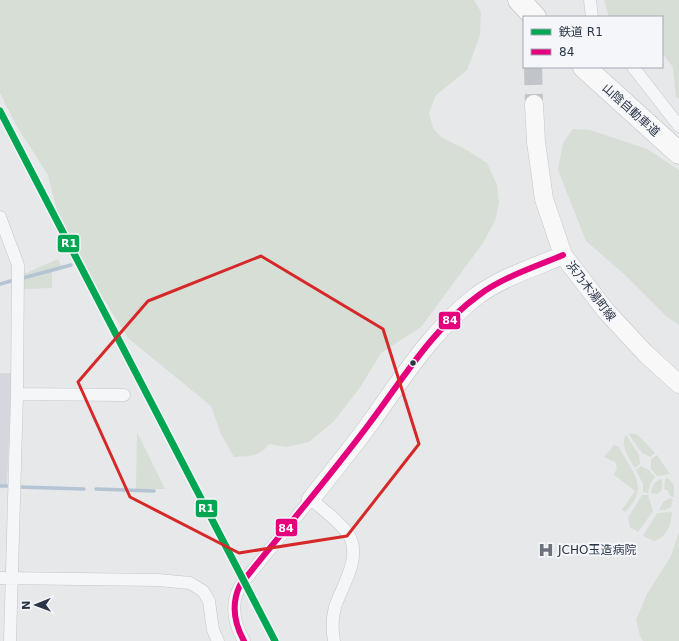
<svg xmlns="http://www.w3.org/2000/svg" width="679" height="641" font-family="'DejaVu Sans','Noto Sans JP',sans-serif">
  <rect width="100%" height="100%" fill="#e6e8ea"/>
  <path fill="#d4d7dd" d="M0,373H12L7,485H0Z"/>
  <path fill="#d6ded6" d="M0,0H474L481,12L480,35L467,70L436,95L429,113L433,128L442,138L465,149L487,163L497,185L499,203L495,221L483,243L421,327L381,353L359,389L333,422L309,442L286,447L269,444C259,457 250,456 234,457L221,434L211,406L128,338L98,290L58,215L48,175L16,125L0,93Z
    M604,0H679V99L676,97L673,67L662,53V17H609Z
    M573,129L590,130L647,149L679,170V325L666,316L625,275L586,241L558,170L563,143Z
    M58,259L61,266L52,269V288L23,289L24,274Z
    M137,432L165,489H136Z
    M628,433L638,435L655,453L650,457L642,453Z
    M626,435L639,455L640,464L635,468C630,460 619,444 626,435Z
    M614,445L619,447C632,473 651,486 625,512L622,510L635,491L614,475L617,467L615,462L604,457Z
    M657,455L670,474L657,476L651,469V459Z
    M641,466L649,470L655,477L650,484L648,493L643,492V484L636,470Z
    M668,478L674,485V497L670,496L668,491L664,489L665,479Z
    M662,479V490L657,494L651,493C652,486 655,480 662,479Z
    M642,495H648L653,511L638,532L630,527L628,518Z
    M670,498L673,499L671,507L665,510H659L663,502Z
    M672,512C671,524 667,538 654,541L643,536L657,513Z
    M679,532V641H643L640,636L636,620L647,594L671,556Z"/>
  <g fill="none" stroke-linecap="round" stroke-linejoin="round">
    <path stroke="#b4c4d5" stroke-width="3.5" d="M23,278L71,265
      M0,284L11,281
      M0,486H7
      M19,487L84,489
      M96,489L154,491"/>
    <path stroke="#c1c4c9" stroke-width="18" stroke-dasharray="18 9" stroke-linecap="butt" d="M533,67L534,104"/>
    <defs>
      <path id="street" d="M590,0L592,17
        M633,67L679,126
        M0,217L18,265L17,394L10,641
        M17,394L124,395
        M0,578L158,580L190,583L203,591L209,601L213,630L218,641
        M244,641C233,622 229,599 244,581L311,499C322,509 340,522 348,534C363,556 342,586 335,607C332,618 332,630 334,641"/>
      <path id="secondary" d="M534,104L536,142L544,199L563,255L606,311L645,353L679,384
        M311,499C331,474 352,448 371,422C403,377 433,329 478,295C503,277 535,267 563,255"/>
      <path id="highway" d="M519,0L535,17
        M584,67L679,153"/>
    </defs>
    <use href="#street" stroke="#c4c6c8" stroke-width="13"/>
    <use href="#secondary" stroke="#c4c6c8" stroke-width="19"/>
    <use href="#highway" stroke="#b8bbbf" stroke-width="23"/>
    <use href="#street" stroke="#f5f6f7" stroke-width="12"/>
    <use href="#secondary" stroke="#f8f8f8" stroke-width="18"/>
    <use href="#highway" stroke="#f8f8f8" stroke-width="22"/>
    <defs>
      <path id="bus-1" d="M244,641C234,623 231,604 240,585C283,531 328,479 369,424C403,379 432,329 479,295C503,277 535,267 563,255"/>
    </defs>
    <use href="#bus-1" stroke="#f4f6f9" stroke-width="9"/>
    <use href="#bus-1" stroke="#e5007d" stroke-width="6"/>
    <defs>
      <path id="rail-1" d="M0,111L275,641"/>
    </defs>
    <use href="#rail-1" stroke="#f4f6f9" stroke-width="10"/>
    <use href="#rail-1" stroke="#00a651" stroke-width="7"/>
  </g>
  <path fill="none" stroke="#d62828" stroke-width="3" stroke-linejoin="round" d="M261,256L383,329L419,444L347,536L239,553L130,497L78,382L148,301Z"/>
  <defs>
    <symbol id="hospital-bare" viewBox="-9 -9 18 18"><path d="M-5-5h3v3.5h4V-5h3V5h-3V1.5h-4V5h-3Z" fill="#6c737f" stroke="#f4f6f9" stroke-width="2.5" paint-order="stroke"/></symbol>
  </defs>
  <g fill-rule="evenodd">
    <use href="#hospital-bare" x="535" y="539" width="22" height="22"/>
  </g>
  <circle fill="#2b3445" stroke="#f4f6f9" stroke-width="1.5" cx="413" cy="363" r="3.5"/>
  <g text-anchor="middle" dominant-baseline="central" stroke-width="4" stroke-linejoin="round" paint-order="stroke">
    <g font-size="12" fill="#2b3445" stroke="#f4f6f9">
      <text transform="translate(631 110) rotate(42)">山陰自動車道</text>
      <text transform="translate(591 291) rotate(52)">浜乃木湯町線</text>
    </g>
    <g font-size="12" fill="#2b3445" stroke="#f4f6f9" text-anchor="start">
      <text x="558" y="550">JCHO玉造病院</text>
    </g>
  </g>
  <g stroke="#f4f6f9" stroke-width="1.5">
    <rect x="57" y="234" width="23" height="19" rx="4" fill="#00a651"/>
    <rect x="438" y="311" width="23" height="19" rx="4" fill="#e5007d"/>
    <rect x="195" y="499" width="23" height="19" rx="4" fill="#00a651"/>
    <rect x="275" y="518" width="23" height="19" rx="4" fill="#e5007d"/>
  </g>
  <g font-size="11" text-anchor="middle" font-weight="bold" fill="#fff">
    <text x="69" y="247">R1</text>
    <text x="450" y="324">84</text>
    <text x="206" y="512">R1</text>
    <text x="286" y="532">84</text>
  </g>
  <rect x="523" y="16" width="140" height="52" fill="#f4f6f9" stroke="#a4a8b1"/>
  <rect x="531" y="29" width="20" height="6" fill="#00a651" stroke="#a4a8b1"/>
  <text x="559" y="36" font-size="12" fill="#2b3445">鉄道 R1</text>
  <rect x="531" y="49" width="20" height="6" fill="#e5007d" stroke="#a4a8b1"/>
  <text x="559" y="56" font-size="12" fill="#2b3445">84</text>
  <g transform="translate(36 605) rotate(269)" stroke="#f4f6f9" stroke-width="3" paint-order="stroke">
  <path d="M0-3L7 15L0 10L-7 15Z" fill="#2b3445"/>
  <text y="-6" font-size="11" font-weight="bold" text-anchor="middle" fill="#2b3445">N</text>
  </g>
</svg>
